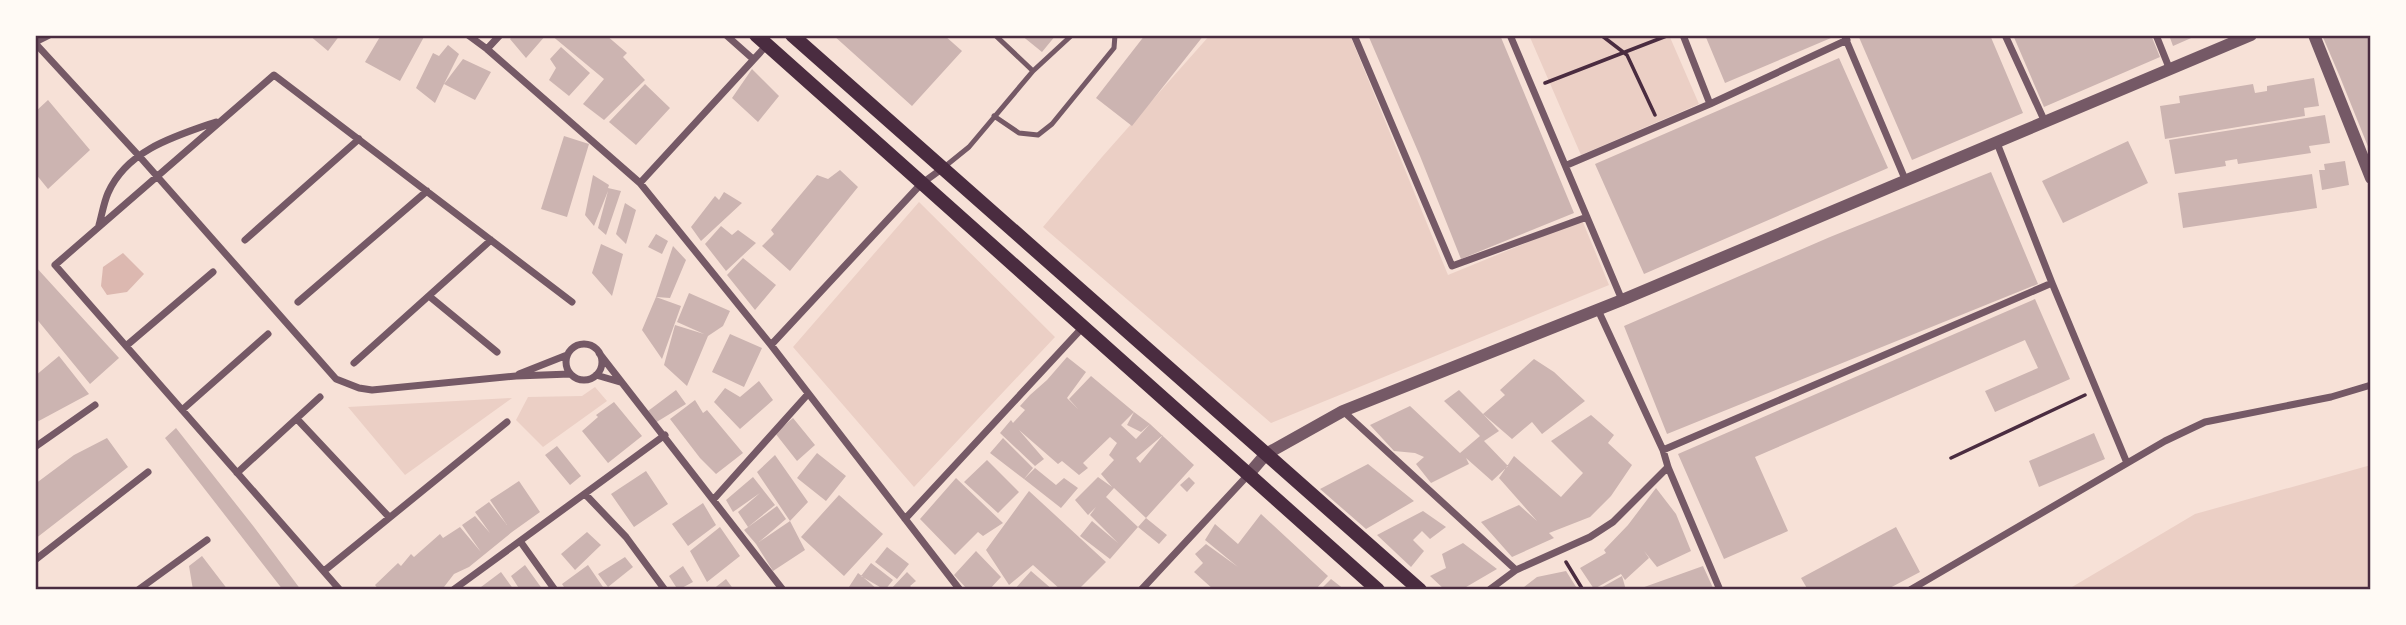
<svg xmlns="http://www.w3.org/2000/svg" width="2406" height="625" font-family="'Open Sans',sans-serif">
  <rect width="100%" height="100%" fill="#f7e1d7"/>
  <path fill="#ebcfc5" d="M1210,35H1350L1448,275L1582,220L1609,285L1271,423L1043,227L1102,157Z
    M1529,35H1669L1699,104L1581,155Z
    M919,202L1055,337L914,487L793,347Z
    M595,387L607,401L543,447L516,420L528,397L582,396Z
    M512,398L405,475L348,407Z
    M2371,465V590H2067L2195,514Z"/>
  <path fill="#dcb8b0" d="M123,253L144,274L127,292L107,295L101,286L103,267Z"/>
  <path fill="#ccb4b1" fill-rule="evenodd" d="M309,35H340L328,51Z
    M381,35H425L400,81L365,62Z
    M514,35H546L526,58L510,39Z
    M551,35H606L627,53L623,57L645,80L604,120L583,104L604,79Z
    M833,35H944L962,51L912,106Z
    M1021,35H1056L1042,52Z
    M1145,35H1204L1132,126L1096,98Z
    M1368,35H1500L1574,213L1461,259L1420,156Z
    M1705,35H1838L1725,83Z
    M1858,35H1990L2023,113L1912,160Z
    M2013,35H2151L2160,57L2044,107Z
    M2169,35H2198L2173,46Z
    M2322,35H2371V154L2340,77Z
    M448,45L459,54L444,84L463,59L491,72L475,100L444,84L435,103L416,88L433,53L439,56Z
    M561,47L590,73L569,96L549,80L556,68L550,59Z
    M1839,58L1888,168L1644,274L1595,164Z
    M752,69L779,96L758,122L732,98Z
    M2314,78L2319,106L2304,108L2305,116L2165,139L2160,106L2180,103L2179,96L2253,84L2255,93L2267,91V86Z
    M645,84L670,108L636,145L609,122Z
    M48,100L90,150L48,189L35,173V112Z
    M2325,115L2330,143L2309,146L2311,153L2238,164L2237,159L2225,161L2226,166L2175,174L2169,140Z
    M564,136L589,144L567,217L541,209Z
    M2128,141L2148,183L2063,223L2042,181Z
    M2345,161L2349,185L2322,190L2319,170H2325L2324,164Z
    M840,170L858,187L790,271L762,246L774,234L771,230L817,175L828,179Z
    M1991,172L2038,284L1667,434L1624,326L1830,237Z
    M2312,174L2317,208L2183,228L2178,193Z
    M593,175L609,185L608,188L621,191L606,235L598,228L608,191L594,226L585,215Z
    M724,192L742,203L701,241L691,227L715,196L719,200Z
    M625,203L636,210L626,244L616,234Z
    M721,226L732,235L738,230L756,243L726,271L705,244Z
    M656,234L668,241L662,254L648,247Z
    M601,244L623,254L612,296L592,273Z
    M673,246L686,260L670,298L656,297Z
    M743,258L776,285L755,310L727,275Z
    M35,266L119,358L90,384L35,317Z
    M689,293L730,311L723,326L708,336L687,386L664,365L675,325L704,334L677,322Z
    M656,297L681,306L662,359L642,330Z
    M2035,299L2070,379L1995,412L1985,391L2038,368L2025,340L1755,457L1788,531L1724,559L1678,454Z
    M730,334L762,348L744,387L712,372Z
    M59,356L89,394L35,423V376Z
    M1067,357L1086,372L1067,398L1078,409L1069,399L1091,376L1134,412L1121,425L1136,439L1150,424L1194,465L1146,518L1114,488L1106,497L1138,527L1110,559L1080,536L1092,521L1118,543L1090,515L1096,507L1088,515L1075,500L1098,477L1112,487L1101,474L1114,460L1109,455L1117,443L1110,437L1083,463L1088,468L1079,475L1062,461L1058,464L1019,430L1044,459L1035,466L1000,433L1011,420L1013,423L1025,410L1020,406L1030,395L1047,380ZM1163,435L1140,463L1136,458Z
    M1534,359L1554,372L1585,401L1542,434L1532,422L1512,439L1483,414L1499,431L1484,441L1508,466L1492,481L1466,458L1469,464L1431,483L1416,464L1424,457L1415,453L1394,451L1370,425L1410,406L1460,453L1480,436L1444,401L1459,390L1483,414L1505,395L1500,390Z
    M759,381L773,400L740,429L714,402L725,388L740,397Z
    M676,390L686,404L655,423L648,411Z
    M695,400L703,413L707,410L743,453L716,474L700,458L670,419Z
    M614,402L642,436L608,463L582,431L598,417L596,415Z
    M1134,412L1150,424L1141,432L1127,425Z
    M1591,415L1614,435L1608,443L1632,465L1611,496L1590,517L1549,533L1554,538L1512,557L1481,522L1519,505L1537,521L1499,478L1514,456L1561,497L1583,473L1551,441Z
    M793,418L815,445L797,461L775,433Z
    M176,428L254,527L301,590H283L165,438Z
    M2094,433L2105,459L2039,487L2029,461Z
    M107,438L128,467L35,539V484L74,455Z
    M1003,438L1033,468L1024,479L990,453Z
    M557,446L581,476L570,485L545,455Z
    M817,453L846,476L826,501L797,478Z
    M775,455L808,502L790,521L757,472Z
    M987,460L1019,492L998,513L964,482Z
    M1368,464L1414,501L1366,529L1320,489Z
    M1035,468L1056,485L1064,478L1078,488L1061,508L1024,479Z
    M646,471L668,504L634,527L611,494Z
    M753,477L775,505L748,527L738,512L760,493L733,512L726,500Z
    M1189,477L1195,483L1187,492L1180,485Z
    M956,478L1003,523L983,536L978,532L955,555L920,519Z
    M519,481L540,512L512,532L469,567L454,574L444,587L440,590H379L375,585L398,563L401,566L411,554L414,557L440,534L443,538L460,527L481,552L462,525L475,516L490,533L475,512L489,502L507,525L490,500Z
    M1656,488L1676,514L1691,551L1657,567L1644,551L1649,558L1625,580L1621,574L1594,589L1580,568L1606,553L1604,550L1628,525Z
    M1029,491L1106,562L1078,590H1061L1033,565L1009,585L986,550Z
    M839,495L883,534L844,576L801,537Z
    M703,503L716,525L688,546L672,524Z
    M777,506L786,519L759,542L790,521L805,550L773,571L756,544L744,530Z
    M1423,511L1446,527L1430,539L1422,531L1413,540L1424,551L1411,567L1377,535Z
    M1261,514L1328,576L1315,590H1214L1194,572L1203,563L1195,554L1206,544L1238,567L1205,540L1215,524L1238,544Z
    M1146,518L1167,535L1159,544L1138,527Z
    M720,527L740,556L707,582L690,551Z
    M1896,527L1920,572L1886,590H1808L1801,578Z
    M587,532L601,545L575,570L561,554Z
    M1463,543L1497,569L1461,590H1445L1430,576L1446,568L1442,554Z
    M887,547L909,564L897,579L875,562Z
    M976,551L1001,577L989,590H968L954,575Z
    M202,556L228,590H193L189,566Z
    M625,557L633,567L608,587L598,574Z
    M871,563L893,580L885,590L861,576Z
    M525,565L543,590H520L511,576Z
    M588,565L605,590H566L562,584Z
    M683,566L693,582L678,590L669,576Z
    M1703,566L1714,590H1636Z
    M1031,571L1053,590H1014Z
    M1566,571L1578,590H1520L1537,577Z
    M501,572L514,590H477Z
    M907,572L916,581L910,586L914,590H890Z
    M858,573L863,577L878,590H847Z
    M1622,576L1626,590H1597Z
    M726,579L734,590H712Z
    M1331,579L1345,590H1320Z"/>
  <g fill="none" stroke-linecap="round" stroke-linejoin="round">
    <path stroke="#4a2c40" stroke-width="3.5" d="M1601,35L1627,55L1655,115
      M1545,83L1669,35
      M1951,458L2085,395
      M1566,562L1583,590"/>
    <path stroke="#755966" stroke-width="5" d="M995,35L1033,71
      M994,116L1019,133L1038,135L1052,124L1114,48L1115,35
      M943,168L969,147L1033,71L1072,35"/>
    <path stroke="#755966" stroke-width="7" d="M468,35L487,49L640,183L771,345L960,590
      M726,35L753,59
      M1354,35L1452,266L1587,217
      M1510,35L1622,300
      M1683,35L1710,104
      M1844,35L1905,179
      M2005,35L2045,122
      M2156,35L2170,70
      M35,42L49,35
      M35,43L140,157L336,379L359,388L372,390L516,376L570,374
      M487,49L500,35
      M1997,143L2052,283L2127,463
      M1567,165L1710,104L1847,40
      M640,183L767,45
      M99,225C102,214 104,202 108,193C127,150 175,136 216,122
      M245,240L359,139
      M429,296L497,352
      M298,302L427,191
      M1598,310L1663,450L1668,467L1720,590
      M566 362a18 18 0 1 1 36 0a18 18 0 1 1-36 0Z
      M771,345L921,184L943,168
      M126,346L213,272
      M599,353L783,590
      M354,363L491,240
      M519,374L567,355
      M596,375L620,382
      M182,410L268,334
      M1343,411L1516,570
      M297,419L389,517
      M35,447L95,405
      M1663,450L2052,283
      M237,473L320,397
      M585,494L626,537L665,590
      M713,500L808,394
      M905,519L1083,327
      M520,541L555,590
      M35,560L148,472
      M324,571L507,422
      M138,590L207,540
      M340,590L55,265L274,75L572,302
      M453,590L665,435
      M1141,590L1248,475
      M1489,590L1516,570L1590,537L1613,522L1668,467
      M1910,590L2165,441L2205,422L2331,397L2371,385"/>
    <path stroke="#755966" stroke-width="12" d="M2314,35L2371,178
      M1248,475L1266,454L1343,411L1622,300L2251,35"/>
    <path stroke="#4a2c40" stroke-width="14" d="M756,35L1378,590
      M792,35L1420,590"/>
  </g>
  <rect width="2406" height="625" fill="none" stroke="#fffaf5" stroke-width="74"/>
  <rect x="37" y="37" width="2332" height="551" fill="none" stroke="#4a2c40" stroke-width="2.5"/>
</svg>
